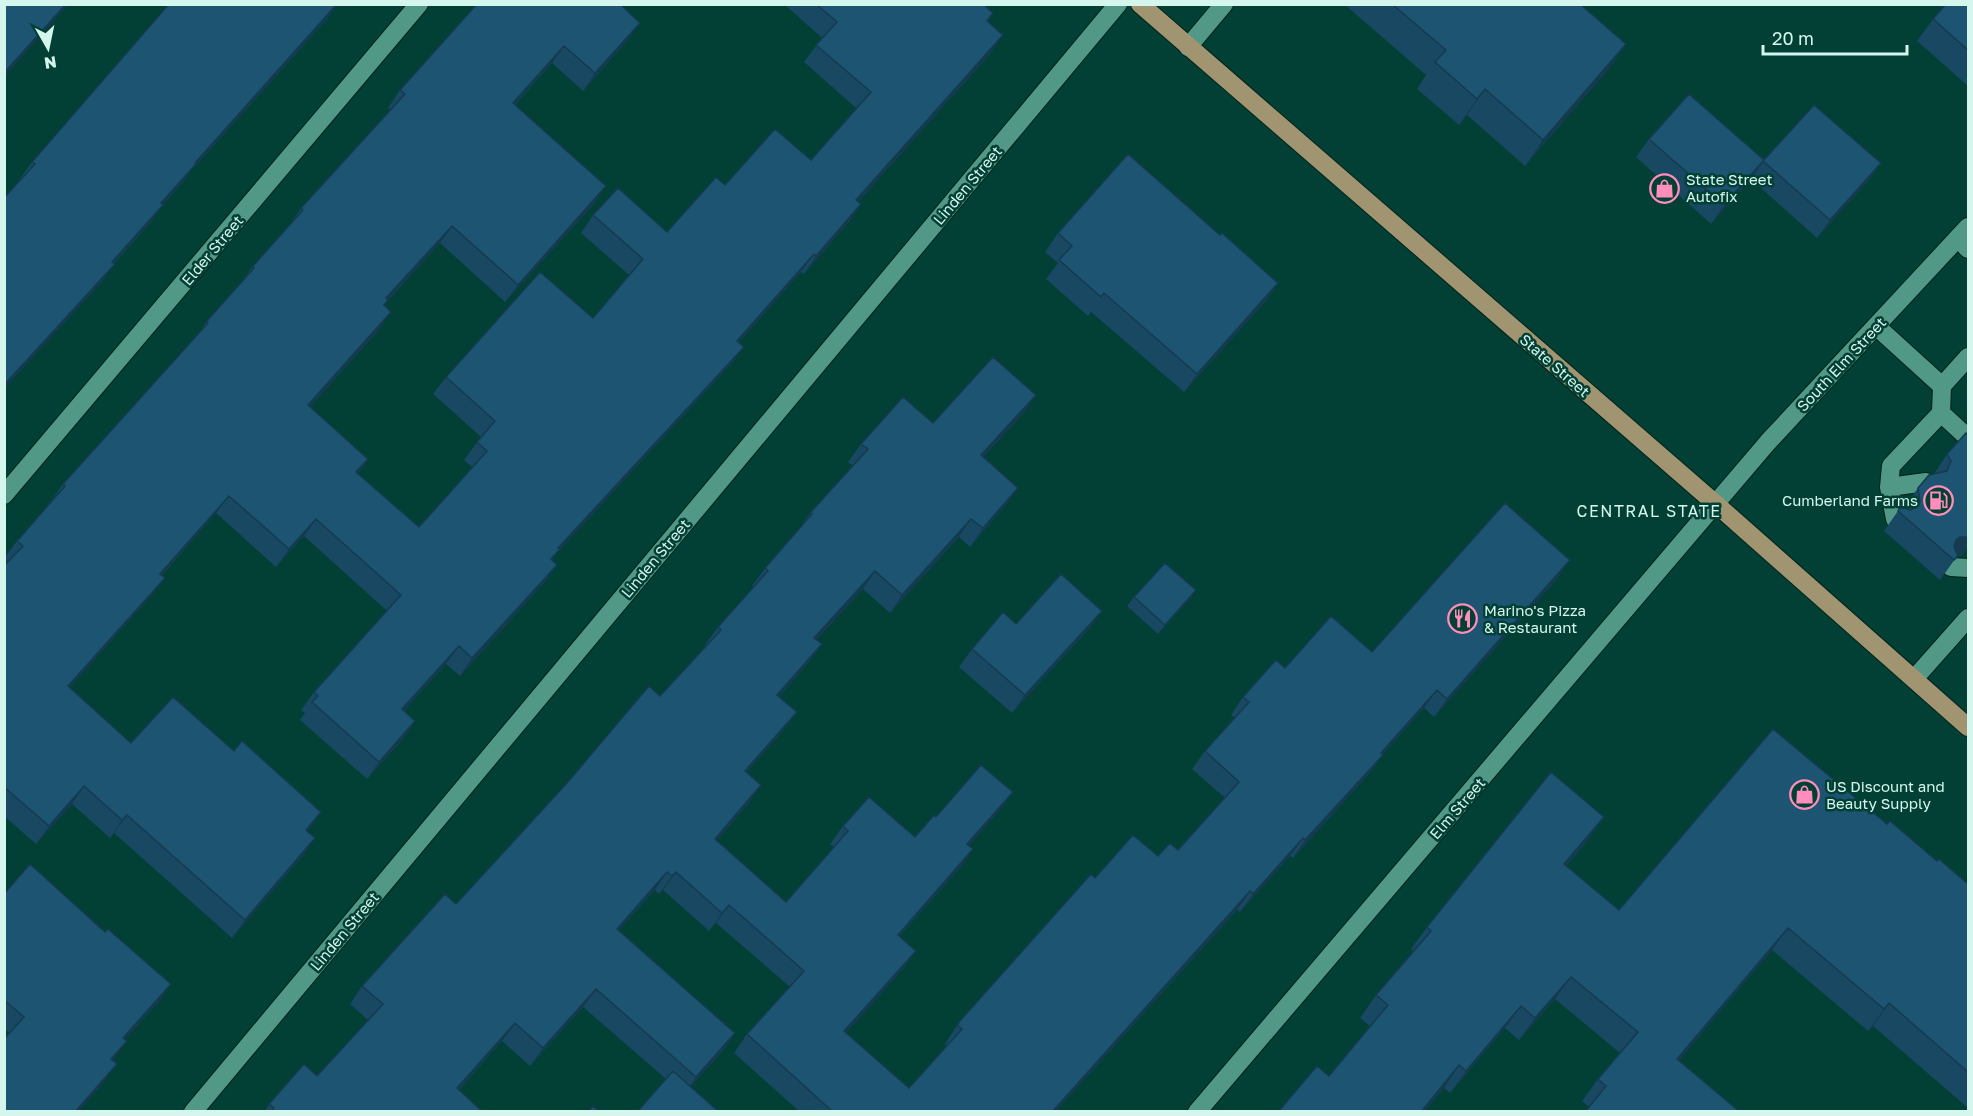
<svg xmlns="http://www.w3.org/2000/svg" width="1973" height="1116" font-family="'Golos Text',sans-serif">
  <rect width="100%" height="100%" fill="#023f34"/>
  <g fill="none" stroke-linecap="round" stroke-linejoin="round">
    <defs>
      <path id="lane" d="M1188,47L1224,4
        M1958,238L1968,249
        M1876,326L1942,386L1941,413L1968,438
        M1942,386L1968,357
        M1889,487L1926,482
        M1895,519L1889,487L1891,466L1941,413
        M1951,567L1968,568
        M1914,679L1968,618"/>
      <path id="street" d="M4,495L419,4
        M193,1112L1118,4
        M1197,1112L1768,442L1968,227"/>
      <path id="primary" d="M1140,4L1717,505L1968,727"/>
    </defs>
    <use href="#lane" stroke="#00241c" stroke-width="20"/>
    <use href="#street" stroke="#00241c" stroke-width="20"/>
    <use href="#primary" stroke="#00241c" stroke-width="20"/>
    <use href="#lane" stroke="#529887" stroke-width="18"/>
    <use href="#street" stroke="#529887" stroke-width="18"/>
    <use href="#primary" stroke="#a19470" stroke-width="18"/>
  </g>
  <path fill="#184862" d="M784,4H983L993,13L988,22L991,53L858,202L861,204L849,222L804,274L801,272L739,342L744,347L731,364L557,553L552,560L557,565L545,582L460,676L446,664L404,711L415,721L403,739L367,779L300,720L305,713L301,710L314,692L387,611L304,536L276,567L216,513L162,575L152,595L70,687L131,743L308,831L303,856L232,938L114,833L110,838L72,804L36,844L4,816V566L8,562L4,558L17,541L51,501L63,484L199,333L206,322L242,282L252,267L290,225L301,208L390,110L388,108L400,90L640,23L628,40L583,91L552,63L515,105L594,204L505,302L440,243L384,305L379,330L310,407L368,459L358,474L419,527L472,467L464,460L481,437L433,394L446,377L593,318L629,275L581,233L593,215L667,232L725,185L811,160L856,108L804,62L822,38Z
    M1344,4H1580L1626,44L1608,70L1525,166L1467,115L1459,125L1417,89L1426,75Z
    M1968,4V86L1917,41L1933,19Z
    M328,18L191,171L183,182L161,207L150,223L114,264L102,282L19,180L32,162Z
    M1649,139L1764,160L1881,163L1868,181L1817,238L1751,179L1711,224L1636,157Z
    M1058,233L1220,235L1278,283L1266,301L1184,392L1091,312L1088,316L1046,279L1058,263L1045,252Z
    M1024,413L983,457L1018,488L1005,506L970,547L959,537L890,613L863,589L816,640L822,644L809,662L779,697L797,712L784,730L747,772L749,803L717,840L786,902L834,847L830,844L843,826L915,837L936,817L1013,792L1000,810L969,845L961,867L899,937L916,951L903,969L846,1033L909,1088L947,1046L945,1044L947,1041L959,1022L1095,878L1178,850L1225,798L1192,769L1205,751L1235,718L1231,715L1243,697L1285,668L1372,652L1557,579L1434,717L1424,708L1383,754L1370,773L1293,858L1290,856L1240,912L1237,910L1055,1112H800L734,1053L747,1034L790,987L716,923L709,931L663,890L659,894L655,890L619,930L735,1033L723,1051L691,1086L666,1079L583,1007L530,1066L502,1041L459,1090L483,1112H264L269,1104L317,1076L368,1020L350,1004L362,986L456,904L660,696L706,646L705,645L718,627L754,587L752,586L765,568L799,529L810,513L853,466L848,462L861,444L933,423Z
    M1968,436V548L1961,556H1957L1940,580L1884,531L1898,511L1904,508L1918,488L1934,474L1947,454Z
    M1196,590L1189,600L1158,634L1127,606L1134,597Z
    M1016,624L1089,629L1012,713L959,667L972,649Z
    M1604,817L1588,840L1566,866L1619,910L1887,824L1968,884V1108L1873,1026L1868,1031L1772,950L1679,1060L1589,1107L1582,1101L1598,1079L1620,1053L1555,999L1519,1040L1505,1028L1450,1093L1444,1088L1424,1112H1278L1329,1076L1370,1026L1360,1018L1376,995L1413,951L1411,949L1427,927Z
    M4,894L159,1002L125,1039L112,1061L104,1082L78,1112H4L10,1033L4,1029Z"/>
  <path fill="#143b50" d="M66,4H69L4,77V73Z
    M337,4H338L328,18L191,171L183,182L161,207L150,223L99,280L112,262L195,163Z
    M640,23L628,40L583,91L595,73Z
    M1003,35L991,53L844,218L856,200Z
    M1626,44L1608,70L1525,166L1543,140Z
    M564,46L552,63L500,121L513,103Z
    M1485,89L1467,115L1459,125L1477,99Z
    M1764,160L1751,179L1711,224L1724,205Z
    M1881,163L1868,181L1817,238L1830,220Z
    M606,186L594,204L505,302L518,285Z
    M861,204L849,222L804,274L816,256Z
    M452,226L440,243L387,301L386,298Z
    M814,254L801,272L725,359L737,341Z
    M115,264L102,282L4,389V385Z
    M1278,283L1266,301L1184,392L1197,374Z
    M391,312L379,330L296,423L308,405Z
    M744,347L731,364L557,553L547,567L558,548Z
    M1036,395L1024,413L968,474L981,455Z
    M368,459L356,477V472Z
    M1018,488L1005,506L970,547L983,528Z
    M229,496L216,513L147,591L160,574Z
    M316,519L304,536L276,567L289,549Z
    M971,519L959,537L890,613L902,595Z
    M1960,537H1968V548L1961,556H1957L1940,580L1954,560L1950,557L1956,540Z
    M1570,560L1557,579L1434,717L1447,699Z
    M557,565L545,582L460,676L472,658Z
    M875,571L863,589L802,656L814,638Z
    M165,578L152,595L56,703L68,686Z
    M1196,590L1189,600L1158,634L1165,625Z
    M1102,611L1089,629L1012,713L1025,695Z
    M822,644L809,662L765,713L777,695Z
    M459,646L446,664L390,727L402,709Z
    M1437,690L1424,708L1368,771L1381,753Z
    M797,712L784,730L732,789L745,771Z
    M415,721L403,739L367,779L379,762Z
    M1383,755L1370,773L1293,858L1305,840Z
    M761,785L749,803L702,857L715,839Z
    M84,786L72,804L36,844L49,826Z
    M1013,792L1000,810L955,862L967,844Z
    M321,812L309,830L293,847L306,830Z
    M127,815L114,833L110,838L122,820Z
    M1604,817L1588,840L1548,886L1564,864Z
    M315,838L303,856L232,938L245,920Z
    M1303,838L1290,856L1240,912L1253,894Z
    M973,849L961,867L885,953L898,935Z
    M667,872L655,890L604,947L617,929Z
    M676,872L663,890L659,894L672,876Z
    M1250,891L1237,910L1055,1112H1052Z
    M729,905L716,923L709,931L722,913Z
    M1788,928L1772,950L1662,1081L1677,1059Z
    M916,951L903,969L832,1049L844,1031Z
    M1571,977L1555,999L1519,1040L1535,1018Z
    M171,984L159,1002L111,1055L123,1038Z
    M596,989L583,1007L530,1066L543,1048Z
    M1889,1003L1873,1026L1868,1031L1884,1009Z
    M1521,1006L1505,1028L1450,1093L1466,1071Z
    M515,1023L502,1041L444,1106L457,1088Z
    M735,1033L723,1051L683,1095L696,1077Z
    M127,1041L114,1059L98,1077L111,1059Z
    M117,1064L104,1082L78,1112H75Z
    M1459,1065L1444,1088L1424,1112H1421Z"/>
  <path fill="#1c5472" stroke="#143b50" stroke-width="1.5" d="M4,4H66L4,73Z
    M169,4H337L195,163L196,164L161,203L163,205L112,262L115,264L4,385V198L35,164L32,162Z
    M477,4H620L640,23L595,73L564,46L513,103L606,186L518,285L452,226L386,298L388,300L384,305L391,312L308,405L368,459L356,472L419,527L487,451L477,442L495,421L446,377L540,272L593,318L643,259L593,215L618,188L667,232L716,177L725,185L775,129L811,160L871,92L816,45L837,22L816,4H983L993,13L987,21L1003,35L856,200L861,204L816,256L814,254L737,341L744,347L558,548L560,549L551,559L557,565L472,658L459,646L402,709L415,721L379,762L312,702L318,696L314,692L401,595L316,519L289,549L229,496L160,574L165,578L68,686L131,743L173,697L234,751L242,741L321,812L306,830L315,838L245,920L127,815L122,820L84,786L49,826L4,787V566L23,546L17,541L65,486L63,484L208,323L206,322L254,268L252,267L303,210L301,208L405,94L400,90Z
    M1392,4H1580L1626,44L1543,140L1485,89L1477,99L1435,62L1446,50Z
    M1946,4H1968V50L1933,19Z
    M1689,94L1764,160L1724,205L1649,139Z
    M1814,105L1881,163L1830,220L1763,161Z
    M1128,154L1220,235L1222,233L1278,283L1197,374L1104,293L1101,297L1059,260L1072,246L1058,233Z
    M993,357L1036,395L981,455L1018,488L983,528L971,519L902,595L875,571L814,638L822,644L777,695L797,712L745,771L761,785L715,839L786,902L848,831L843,826L869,797L915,837L934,815L936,817L981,765L1013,792L967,844L973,849L898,935L916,951L844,1031L909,1088L962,1029L958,1026L959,1022L1091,874L1095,878L1133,835L1158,856L1170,843L1178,850L1239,782L1205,751L1249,702L1243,697L1276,660L1285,668L1331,616L1372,652L1505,503L1570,560L1447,699L1437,690L1381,753L1383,755L1305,840L1303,838L1253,894L1250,891L1052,1112H833L747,1034L804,971L729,905L722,913L676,872L672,876L667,872L617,929L735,1033L696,1077L596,989L543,1048L515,1023L457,1088L483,1112H271L274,1108L269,1104L304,1064L317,1076L383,1004L362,986L445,894L456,904L567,783L649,686L660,696L721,630L718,627L768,571L765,568L812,514L810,513L868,449L861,444L903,397L933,423Z
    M1966,433L1968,436V537H1960L1956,540L1954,547L1958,556L1954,560L1898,511L1901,507L1910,510L1917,507L1920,502L1918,488L1929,475L1947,471L1951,461L1947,454Z
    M1165,563L1196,590L1165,625L1134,597Z
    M1061,574L1102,611L1025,695L972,649L1003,612L1016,624Z
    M1773,729L1887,824L1890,821L1937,861L1939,859L1968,884V1072L1889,1003L1884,1009L1788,928L1677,1059L1740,1112H1585L1606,1086L1598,1079L1638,1032L1571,977L1535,1018L1521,1006L1466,1071L1459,1065L1421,1112H1278L1317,1066L1329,1076L1388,1005L1376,995L1431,931L1427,927L1551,772L1604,817L1564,864L1619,910Z
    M30,864L105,932L108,929L171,984L123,1038L127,1041L111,1059L117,1064L75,1112H4V1039L24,1017L4,1000V894Z
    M673,1071L719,1112H637Z
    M593,1106L599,1112H588Z"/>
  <defs>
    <symbol id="shop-ring" viewBox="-11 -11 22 22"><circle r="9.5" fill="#023f34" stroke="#ff8ebb" stroke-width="1.5"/><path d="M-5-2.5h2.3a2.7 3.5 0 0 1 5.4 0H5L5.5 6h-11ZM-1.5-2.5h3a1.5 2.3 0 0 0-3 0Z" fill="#ff8ebb"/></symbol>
    <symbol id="fuel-ring" viewBox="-11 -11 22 22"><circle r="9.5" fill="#023f34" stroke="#ff8ebb" stroke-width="1.5"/><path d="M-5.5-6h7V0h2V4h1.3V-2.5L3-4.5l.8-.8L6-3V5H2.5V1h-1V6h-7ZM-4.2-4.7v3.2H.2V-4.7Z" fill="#ff8ebb"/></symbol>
    <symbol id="restaurant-ring" viewBox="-11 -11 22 22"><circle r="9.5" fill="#023f34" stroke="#ff8ebb" stroke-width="1.5"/><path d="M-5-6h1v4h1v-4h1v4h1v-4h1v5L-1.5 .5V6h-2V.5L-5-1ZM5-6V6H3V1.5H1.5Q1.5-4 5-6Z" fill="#ff8ebb"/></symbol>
  </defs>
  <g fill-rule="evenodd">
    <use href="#shop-ring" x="1648" y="172" width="33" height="33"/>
    <use href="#fuel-ring" x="1922" y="484" width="33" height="33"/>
    <use href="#restaurant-ring" x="1446" y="602" width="33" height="33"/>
    <use href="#shop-ring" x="1788" y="778" width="33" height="33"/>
  </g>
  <g text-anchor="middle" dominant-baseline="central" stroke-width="5" stroke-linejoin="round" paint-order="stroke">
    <g font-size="15" fill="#d4f6ec" stroke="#023f34" text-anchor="start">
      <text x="1686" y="179">State Street<tspan x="1686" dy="17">Autofix</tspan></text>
      <text x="1918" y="500" text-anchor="end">Cumberland Farms</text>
      <text x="1484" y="610">Marino's Pizza<tspan x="1484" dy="17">&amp; Restaurant</tspan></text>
      <text x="1826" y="786">US Discount and<tspan x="1826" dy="17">Beauty Supply</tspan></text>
    </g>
    <g font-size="15" fill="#d4f6ec" stroke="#023f34">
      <text transform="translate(967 185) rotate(-50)">Linden Street</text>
      <text transform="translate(212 250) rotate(-50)">Elder Street</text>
      <text transform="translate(1841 364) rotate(-47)">South Elm Street</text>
      <text transform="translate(1555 365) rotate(41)">State Street</text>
      <text transform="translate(655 558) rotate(-50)">Linden Street</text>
      <text transform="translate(1457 808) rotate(-49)">Elm Street</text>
      <text transform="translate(344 931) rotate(-50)">Linden Street</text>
    </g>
    <g font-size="16" letter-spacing="1.5" fill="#d4f6ec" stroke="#023f34">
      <text x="1649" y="511">CENTRAL STATE</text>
    </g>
  </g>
  <rect width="1973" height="1116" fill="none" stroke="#d4f6ec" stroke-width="12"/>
  <g transform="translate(48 48) rotate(171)" stroke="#023f34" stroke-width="4.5" paint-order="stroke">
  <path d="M0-4.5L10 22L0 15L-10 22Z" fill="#d4f6ec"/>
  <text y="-9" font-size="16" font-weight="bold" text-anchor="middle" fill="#d4f6ec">N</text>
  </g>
  <path d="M1763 45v9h144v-9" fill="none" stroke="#d4f6ec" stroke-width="3"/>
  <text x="1772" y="45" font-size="18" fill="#d4f6ec" stroke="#023f34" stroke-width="4.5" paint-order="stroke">20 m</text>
</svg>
